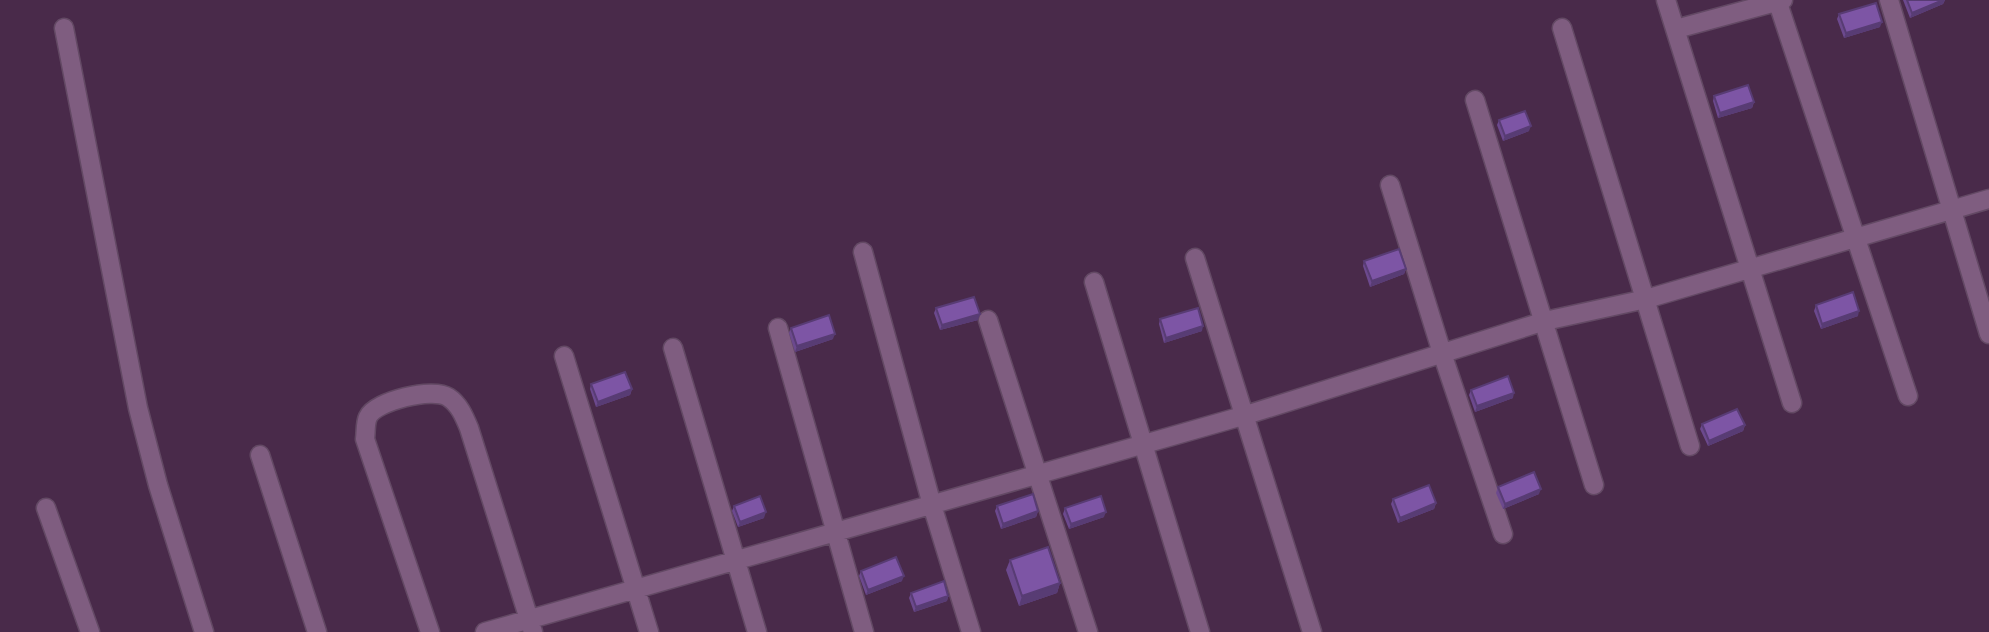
<svg xmlns="http://www.w3.org/2000/svg" width="1989" height="632" font-family="Commissioner,sans-serif">
  <rect width="100%" height="100%" fill="#492a4a"/>
  <g fill="none" stroke-linecap="round" stroke-linejoin="round">
    <defs>
      <path id="minor" d="M1666,0L1792,403
        M1777,0L1908,396
        M1889,0L1989,334
        M64,28L138,408L158,485L204,632
        M1562,28L1690,446
        M1676,29L1783,0
        M1475,100L1594,485
        M1390,185L1442,353L1503,534
        M863,252L932,505L971,632
        M1195,258L1312,632
        M1094,282L1200,632
        M988,320L1088,632
        M778,328L864,632
        M673,348L757,632
        M564,356L649,632
        M260,455L317,632
        M46,508L90,632
        M430,632L365,439C366,433 365,423 368,417C375,401 433,387 448,397C459,404 464,416 469,428L533,632
        M485,632L1246,415L1545,321L1646,299L1989,199"/>
    </defs>
    <use href="#minor" stroke="#634964" stroke-width="21"/>
    <use href="#minor" stroke="#7f5d80" stroke-width="18"/>
  </g>
  <path fill="#6c498e" d="M1903,0H1945L1943,4L1910,18Z
    M1839,14L1880,27L1844,38L1837,19Z
    M1714,96L1754,102L1752,108L1718,118L1713,101Z
    M1499,120L1529,131L1503,141L1497,125Z
    M1364,261L1406,269L1404,274L1370,287L1363,266Z
    M1816,305L1858,316L1821,329L1814,311Z
    M936,308L978,320L940,330L934,313Z
    M1160,319L1202,331L1164,343L1159,324Z
    M791,328L833,339L795,352L789,333Z
    M591,384L632,389L630,395L596,407L590,389Z
    M1471,390L1513,398L1475,412L1469,395Z
    M1702,424L1745,425L1743,431L1708,446L1700,429Z
    M1498,487L1539,494L1503,509L1496,493Z
    M1393,499L1436,503L1434,509L1398,523L1391,504Z
    M734,506L764,518L738,527L732,511Z
    M997,506L1038,511L1036,517L1001,529L995,511Z
    M1065,508L1104,517L1069,529L1063,514Z
    M1010,560L1060,583L1057,593L1019,606L1006,570Z
    M861,571L902,581L866,595L859,576Z
    M911,593L948,596L947,601L914,612L909,598Z"/>
  <path fill="#583c74" d="M1943,0H1945L1943,4L1910,18L1912,13Z
    M1882,22L1880,27L1844,38L1846,33Z
    M1754,102L1752,108L1718,118L1720,113Z
    M1531,126L1529,131L1503,141L1505,136Z
    M1406,269L1404,274L1370,287L1372,281Z
    M1859,311L1858,316L1821,329L1822,324Z
    M980,314L978,320L940,330L942,325Z
    M1203,326L1202,331L1164,343L1166,338Z
    M835,334L833,339L795,352L797,346Z
    M632,389L630,395L596,407L598,402Z
    M1514,393L1513,398L1475,412L1477,406Z
    M1745,425L1743,431L1708,446L1709,441Z
    M1541,489L1539,494L1503,509L1505,504Z
    M1436,503L1434,509L1398,523L1400,518Z
    M1038,511L1036,517L1001,529L1003,524Z
    M766,512L764,518L738,527L740,522Z
    M1106,512L1104,517L1069,529L1071,524Z
    M904,576L902,581L866,595L868,590Z
    M1060,583L1057,593L1019,606L1022,596Z
    M948,596L947,601L914,612L916,607Z"/>
  <path fill="#7d55a5" stroke="#583c74" stroke-width="2" d="M1907,0H1943L1912,13Z
    M1876,3L1882,22L1846,33L1839,14Z
    M1748,85L1754,102L1720,113L1714,96Z
    M1525,111L1531,126L1505,136L1499,120Z
    M1399,249L1406,269L1372,281L1364,261Z
    M1853,292L1859,311L1822,324L1816,305Z
    M974,297L980,314L942,325L936,308Z
    M1198,308L1203,326L1166,338L1160,319Z
    M829,315L835,334L797,346L791,328Z
    M625,372L632,389L598,402L591,384Z
    M1508,376L1514,393L1477,406L1471,390Z
    M1737,409L1745,425L1709,441L1702,424Z
    M1534,472L1541,489L1505,504L1498,487Z
    M1429,485L1436,503L1400,518L1393,499Z
    M1033,494L1038,511L1003,524L997,506Z
    M760,496L766,512L740,522L734,506Z
    M1101,496L1106,512L1071,524L1065,508Z
    M1048,547L1060,583L1022,596L1010,560Z
    M896,557L904,576L868,590L861,571Z
    M944,581L948,596L916,607L911,593Z"/>
</svg>
